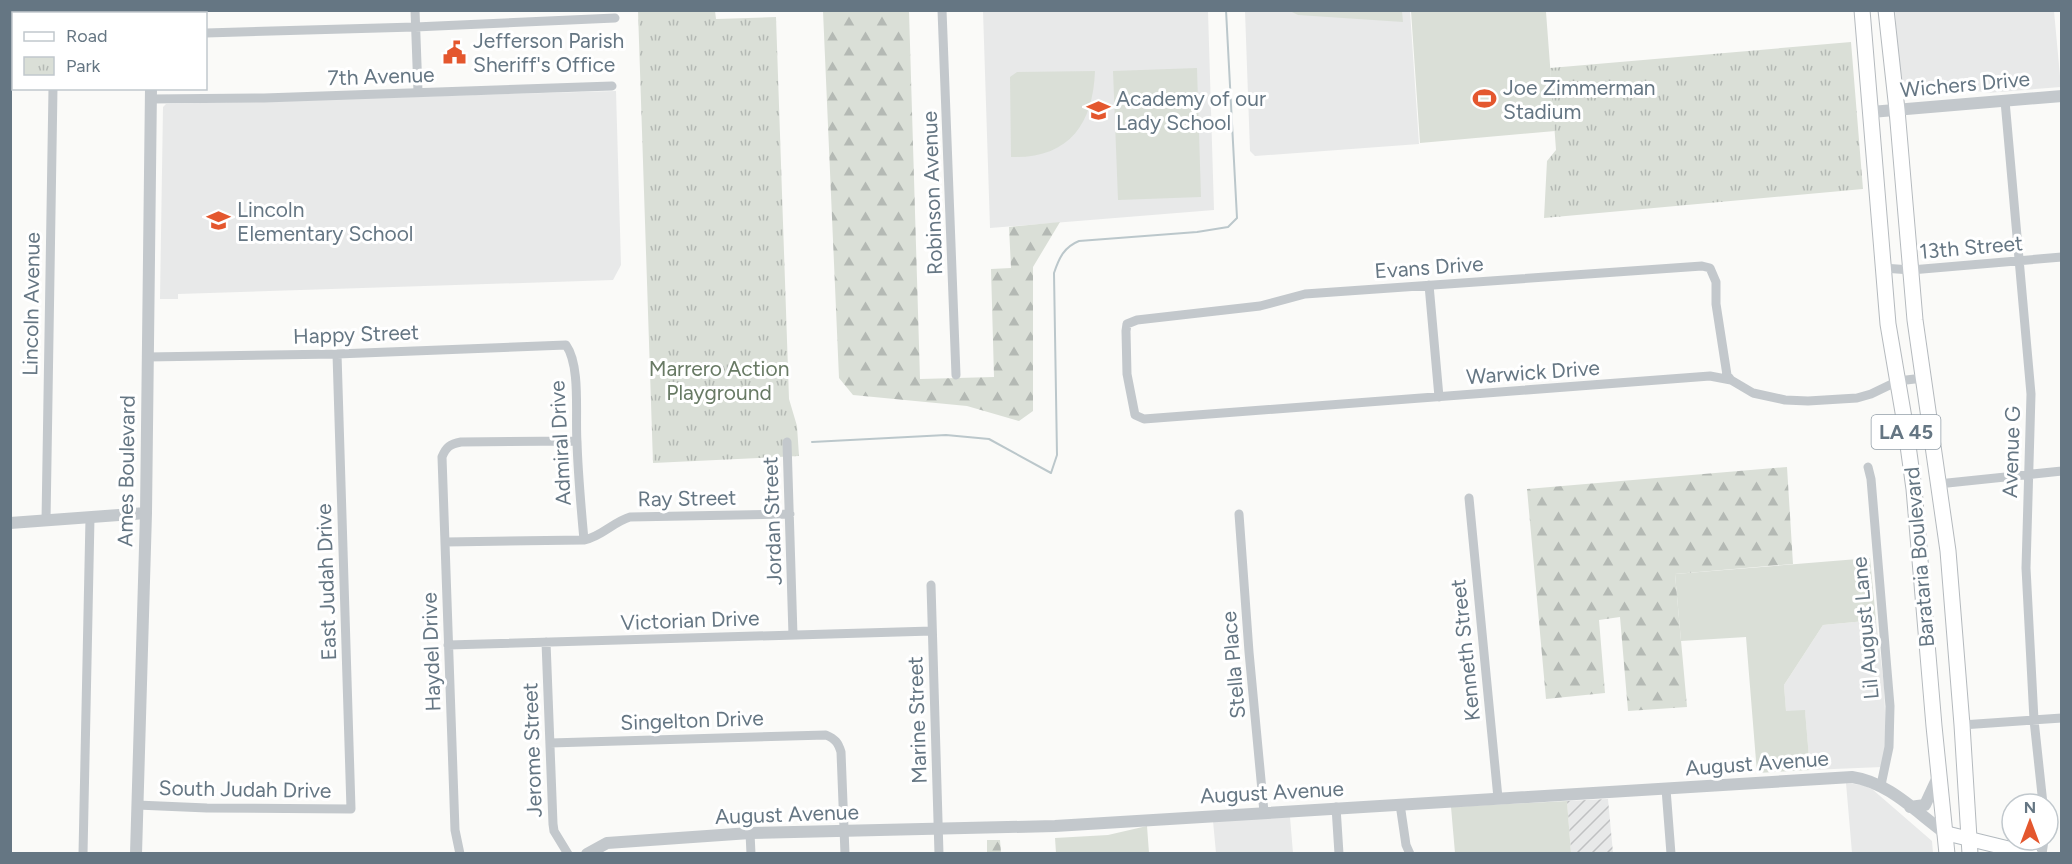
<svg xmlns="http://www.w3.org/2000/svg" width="2072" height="864" font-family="Figtree,sans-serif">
  <defs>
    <pattern id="industrial-furrows" width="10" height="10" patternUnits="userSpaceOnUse" patternTransform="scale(1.5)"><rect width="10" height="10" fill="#e8e9e9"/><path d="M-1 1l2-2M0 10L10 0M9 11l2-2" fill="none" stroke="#c0c1c2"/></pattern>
    <pattern id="forest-firs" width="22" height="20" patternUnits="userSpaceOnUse" patternTransform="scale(1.5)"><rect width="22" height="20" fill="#dadfd7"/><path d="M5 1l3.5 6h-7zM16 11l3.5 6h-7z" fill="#b4b9b4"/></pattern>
    <pattern id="park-tufts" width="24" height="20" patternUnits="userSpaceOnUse" patternTransform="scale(1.5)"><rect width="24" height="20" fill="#dadfd7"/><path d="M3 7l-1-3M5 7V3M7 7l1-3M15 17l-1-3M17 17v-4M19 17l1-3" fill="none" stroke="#b4b9b4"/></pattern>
  </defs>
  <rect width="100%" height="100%" fill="#fafaf8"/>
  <path fill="#e8e9e9" d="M983,11H1208L1214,210L990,228Z
    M1245,11H1410L1419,144L1255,156L1250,151Z
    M1895,11H2054L2061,87L1987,93L1972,90L1905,96L1904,89L1900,86Z
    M616,91L621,265L613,280L178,294V299H160L163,107L166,104Z
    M1876,620L1884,685L1886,741L1882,767L1810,770L1805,711L1786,712L1784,685L1823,625Z
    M1846,783L1862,785L1872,789L1932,841L1933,853H1852Z
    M1290,817L1293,853H1216L1213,821Z"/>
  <path fill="url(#industrial-furrows)" d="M1608,799L1613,853H1571L1567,801Z"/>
  <path fill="#dadfd7" d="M1290,11H1402L1403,22L1298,15Z
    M1411,11H1555L1546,12L1555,131L1420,143Z
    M1197,68L1201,197L1118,200L1113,71Z
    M1095,71C1093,125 1068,159 1011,157L1010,77L1017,72Z
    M1870,558L1876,620L1823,625L1784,685L1786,711L1805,710L1810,770L1757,773L1746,637L1681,641L1675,574Z
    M1567,801L1571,853H1455L1451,807Z
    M1147,826L1149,853H1056L1055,838L1108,835Z"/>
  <path fill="url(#forest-firs)" d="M823,11H909L920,379L994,377L991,269L1011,268L1009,227L1060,222L1033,267V411L1019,421L967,406L853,395L839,378Z
    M1787,467L1793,564L1675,574L1687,707L1628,711L1620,617L1599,620L1605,693L1546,699L1527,489Z
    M987,840H1000L1001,853H987Z"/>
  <path fill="url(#park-tufts)" d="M638,11H715L716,19L776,17L789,399L797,426L799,456L653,463Z
    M1851,42L1863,189L1544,218L1547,161L1556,150L1550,68Z"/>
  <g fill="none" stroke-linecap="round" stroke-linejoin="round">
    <path stroke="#bbc7cb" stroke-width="2" d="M812,442L946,435L989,439L1051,473L1057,455L1054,273C1059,258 1064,247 1079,241L1197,232L1228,227L1237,218L1226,10"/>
    <defs>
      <path id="secondary" d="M1945,833L2031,854"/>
      <path id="primary" d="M1862,10L1888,324L1905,424L1914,489L1934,726L1947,854
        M1886,10L1897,110L1915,320L1948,551L1962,725L1970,854"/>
    </defs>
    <use href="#secondary" stroke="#b3babf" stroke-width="16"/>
    <use href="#primary" stroke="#b5babe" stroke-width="17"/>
    <path stroke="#c3c8cc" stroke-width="9" d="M415,10L418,92
      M942,10L956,375
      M54,14V10
      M206,33L415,27L615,18
      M10,63L14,64
      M151,99L264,98L612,86
      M2005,101L2031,394L2026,568L2034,720L2043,804
      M1883,268L1911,270L2062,257
      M1429,285L1439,397
      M147,357L337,354L566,345C581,366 575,416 577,442C578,475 581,507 584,540
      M1731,380L1727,375L1716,304V282L1710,268L1702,266L1305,294L1260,306L1137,320L1127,324L1126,331L1127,374L1135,415L1144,419L1710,376L1731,380L1753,393L1785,400L1808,401L1857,398L1871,394L1898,381L1923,378
      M787,442L793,635
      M1868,467L1871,479L1890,706L1889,747L1881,785
      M1938,484L2062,471
      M1469,498L1498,798
      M1239,514L1249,652L1264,812
      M46,521L53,88
      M446,542L584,540C601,537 613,522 630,517L790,514
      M931,585L939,854
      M546,642L553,824L554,831L568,854
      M448,645L932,631
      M1962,725L2062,718
      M550,743L826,735C835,739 838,742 841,752L845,854
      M1666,789L1671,854
      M1400,804L1406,845L1410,854
      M137,805L207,808L351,809L337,354
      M1336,807L1339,854
      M750,833L751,854
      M83,854L90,518
      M460,854L455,830L442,457C446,447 450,444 461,442L576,441
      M2042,854L2044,840"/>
    <path stroke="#c3c8cc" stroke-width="12" d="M153,14V10
      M1871,112L2062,96
      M10,523L146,513
      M1910,807L1925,805L1938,777
      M136,854L146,513L151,88
      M587,854L607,843L750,833L1055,826L1852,777C1888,782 1916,812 1945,833"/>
    <use href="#secondary" stroke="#fff" stroke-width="14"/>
    <use href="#primary" stroke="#fff" stroke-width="15"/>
  </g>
  <defs>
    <symbol id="civic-bare" viewBox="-9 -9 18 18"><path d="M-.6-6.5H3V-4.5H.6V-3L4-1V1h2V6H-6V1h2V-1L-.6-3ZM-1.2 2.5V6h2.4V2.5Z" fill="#e4572e" stroke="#fff" stroke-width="2.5" paint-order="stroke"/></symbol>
    <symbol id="stadium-bare" viewBox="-9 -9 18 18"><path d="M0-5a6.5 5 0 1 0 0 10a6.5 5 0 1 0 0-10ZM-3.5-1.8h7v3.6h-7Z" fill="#e4572e" stroke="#fff" stroke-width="2.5" paint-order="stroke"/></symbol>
    <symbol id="school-bare" viewBox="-9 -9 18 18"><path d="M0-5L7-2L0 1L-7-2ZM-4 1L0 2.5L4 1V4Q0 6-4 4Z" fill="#e4572e" stroke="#fff" stroke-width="2.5" paint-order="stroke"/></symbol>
  </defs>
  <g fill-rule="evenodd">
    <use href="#civic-bare" x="438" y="36" width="33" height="33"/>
    <use href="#stadium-bare" x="1468" y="82" width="33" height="33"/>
    <use href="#school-bare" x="1082" y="94" width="33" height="33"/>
    <use href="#school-bare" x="202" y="204" width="33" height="33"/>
  </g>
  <g text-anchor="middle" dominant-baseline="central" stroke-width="6" stroke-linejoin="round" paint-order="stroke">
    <rect fill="#fff" stroke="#939fa8" stroke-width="1.5" x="1871.5" y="415" width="69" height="34" rx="4.5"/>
    <g font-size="20" font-weight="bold" fill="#657683">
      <text x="1906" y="432">LA 45</text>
    </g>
    <g font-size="21" fill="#657683" stroke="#fff" text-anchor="start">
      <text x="473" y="40">Jefferson Parish<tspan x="473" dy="24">Sheriff's Office</tspan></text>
      <text x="1503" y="87">Joe Zimmerman<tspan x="1503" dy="24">Stadium</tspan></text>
      <text x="1116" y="98">Academy of our<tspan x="1116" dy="24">Lady School</tspan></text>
      <text x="237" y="209">Lincoln<tspan x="237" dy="24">Elementary School</tspan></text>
    </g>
    <g font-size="21" fill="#657683" stroke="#fff">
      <text transform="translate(381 76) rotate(-2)">7th Avenue</text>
      <text transform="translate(1965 84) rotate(-5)">Wichers Drive</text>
      <text transform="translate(932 193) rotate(-92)">Robinson Avenue</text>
      <text transform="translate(1971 247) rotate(-5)">13th Street</text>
      <text transform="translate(1429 267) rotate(-4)">Evans Drive</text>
      <text transform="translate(31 304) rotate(-89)">Lincoln Avenue</text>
      <text transform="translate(356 334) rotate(-2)">Happy Street</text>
      <text transform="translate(1533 372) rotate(-4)">Warwick Drive</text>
      <text transform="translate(560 443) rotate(-93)">Admiral Drive</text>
      <text transform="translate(2011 452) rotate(-88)">Avenue G</text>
      <text transform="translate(126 471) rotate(-89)">Ames Boulevard</text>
      <text transform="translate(687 498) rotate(-1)">Ray Street</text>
      <text transform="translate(772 521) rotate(-92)">Jordan Street</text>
      <text transform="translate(1919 557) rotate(-95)">Barataria Boulevard</text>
      <text transform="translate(326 582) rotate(-92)">East Judah Drive</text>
      <text transform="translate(690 620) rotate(-2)">Victorian Drive</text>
      <text transform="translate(1865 628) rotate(-95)">Lil August Lane</text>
      <text transform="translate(1465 650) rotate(-96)">Kenneth Street</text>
      <text transform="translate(431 652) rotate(-92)">Haydel Drive</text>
      <text transform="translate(1233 665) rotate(-95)">Stella Place</text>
      <text transform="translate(692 720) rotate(-2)">Singelton Drive</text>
      <text transform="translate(917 720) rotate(-92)">Marine Street</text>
      <text transform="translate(532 750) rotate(-92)">Jerome Street</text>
      <text transform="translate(1757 763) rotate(-4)">August Avenue</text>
      <text transform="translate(245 789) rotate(1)">South Judah Drive</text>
      <text transform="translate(1272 792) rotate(-3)">August Avenue</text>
      <text transform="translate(787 814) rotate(-2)">August Avenue</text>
    </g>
    <g font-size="21" fill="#687a64" stroke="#fff">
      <text x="719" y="368">Marrero Action<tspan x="719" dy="24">Playground</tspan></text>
    </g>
  </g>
  <rect width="2072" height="864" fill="none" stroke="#657683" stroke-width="24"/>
  <rect x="12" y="12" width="195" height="78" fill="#ffffff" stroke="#c1c8cd" stroke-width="1.5"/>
  <rect x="24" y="32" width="30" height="9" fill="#ffffff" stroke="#c1c8cd" stroke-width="1.5"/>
  <text x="66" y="42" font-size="18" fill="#657683">Road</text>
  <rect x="24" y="57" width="30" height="18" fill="url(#park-tufts)" stroke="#c1c8cd" stroke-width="1.5"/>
  <text x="66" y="72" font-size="18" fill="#657683">Park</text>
  <g transform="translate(2030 822)"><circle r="28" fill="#ffffff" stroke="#c1c8cd" stroke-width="1.5"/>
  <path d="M0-4.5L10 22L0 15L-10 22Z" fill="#e4572e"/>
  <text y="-9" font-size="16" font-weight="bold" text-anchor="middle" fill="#657683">N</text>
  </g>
</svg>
